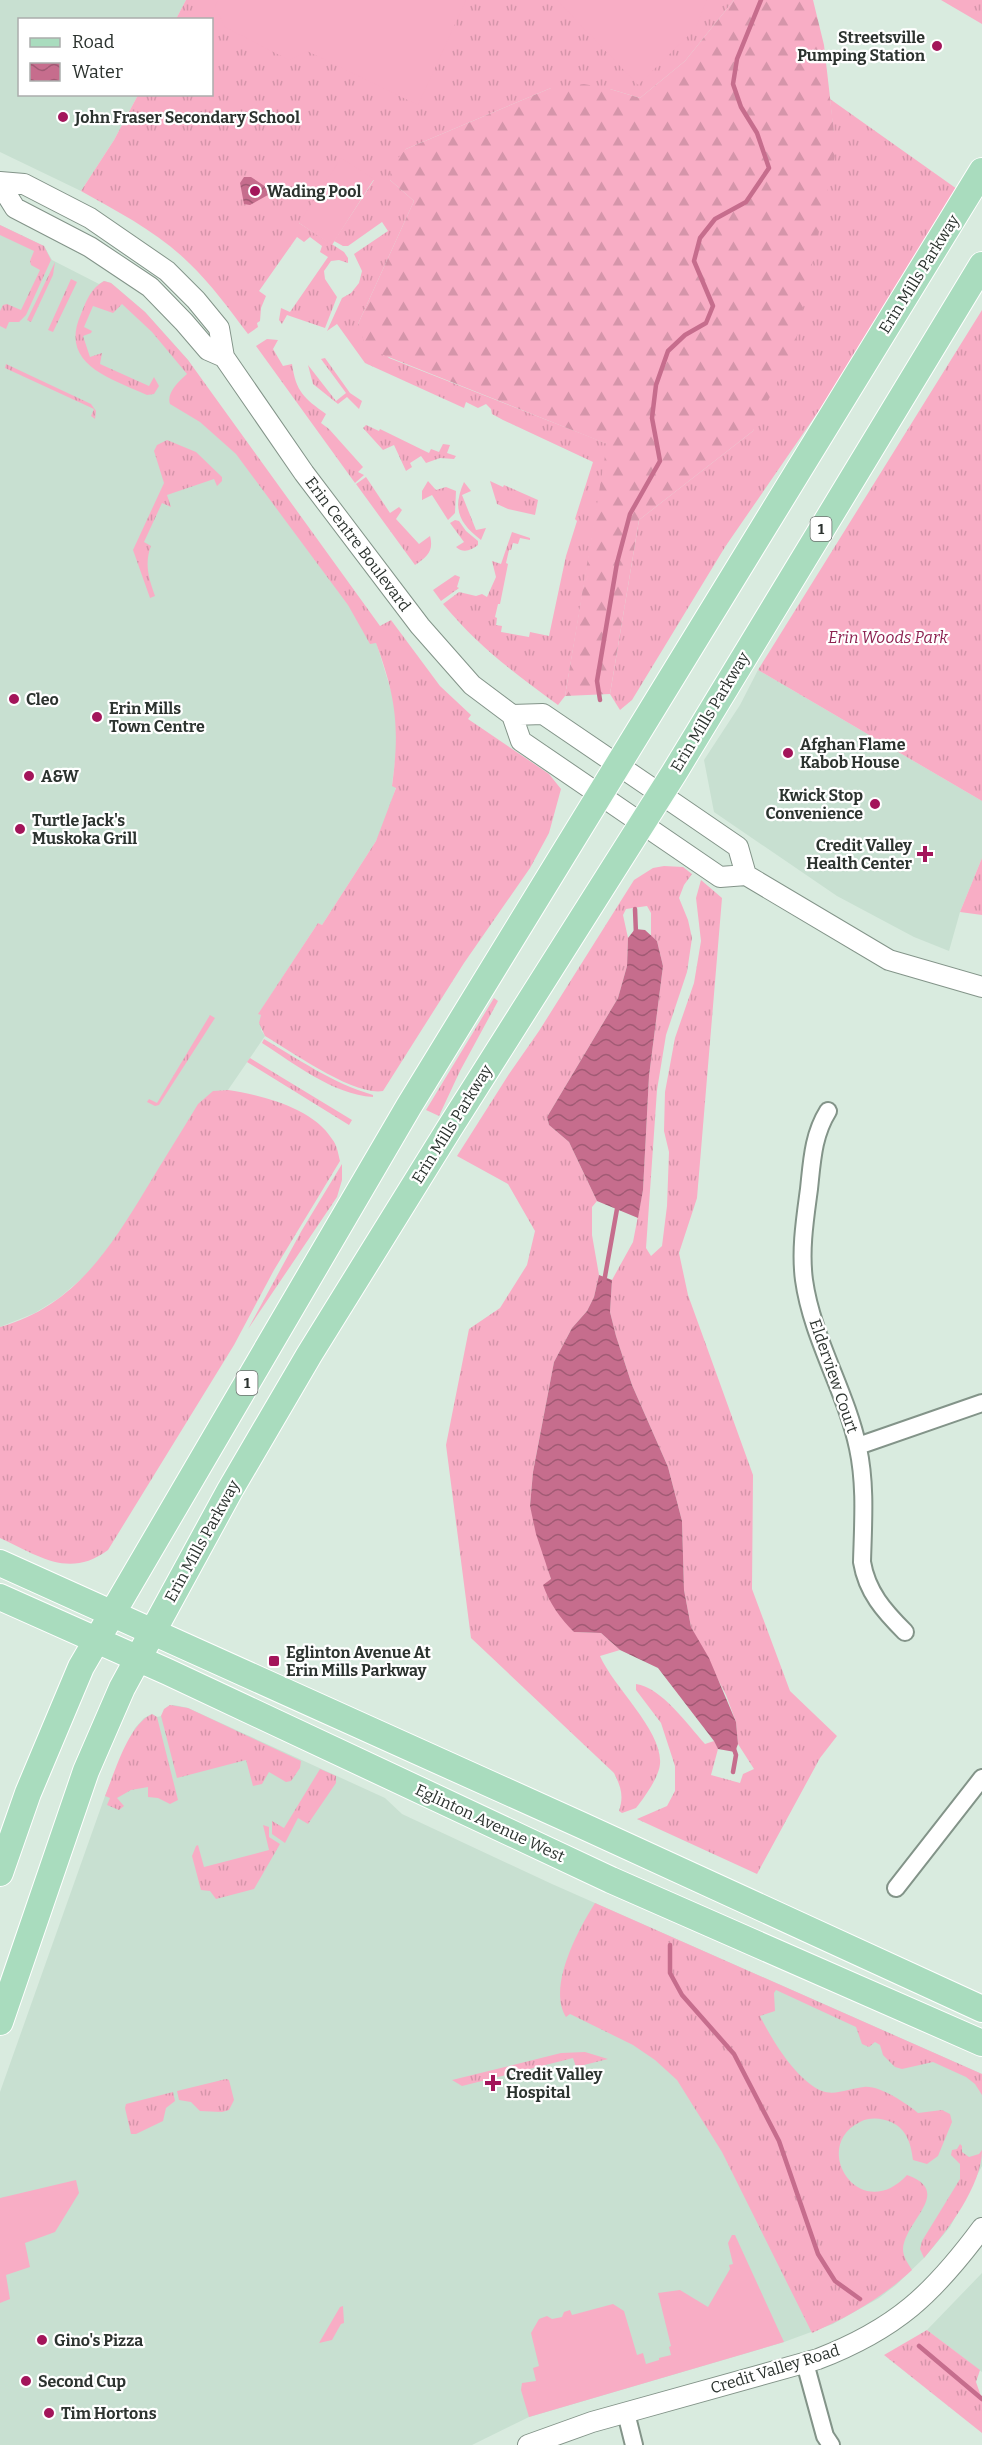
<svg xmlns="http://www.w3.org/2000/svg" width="982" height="2445" font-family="Bitter,serif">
  <defs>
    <pattern id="grass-tufts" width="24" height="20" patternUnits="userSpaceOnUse" patternTransform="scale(1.5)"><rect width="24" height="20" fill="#f8adc5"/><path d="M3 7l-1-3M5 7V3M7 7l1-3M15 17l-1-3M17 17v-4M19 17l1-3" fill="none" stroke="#d595aa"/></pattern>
    <pattern id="forest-firs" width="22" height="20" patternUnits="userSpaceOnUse" patternTransform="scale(1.5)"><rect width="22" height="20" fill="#f8adc5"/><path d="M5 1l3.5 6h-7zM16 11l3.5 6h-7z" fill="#d595aa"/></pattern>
    <pattern id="water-waves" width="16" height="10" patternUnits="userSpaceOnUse" patternTransform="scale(1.5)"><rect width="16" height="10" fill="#c66d8d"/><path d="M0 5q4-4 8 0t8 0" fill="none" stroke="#a15a74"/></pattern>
  </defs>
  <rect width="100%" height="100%" fill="#d9ebdf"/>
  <path fill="#c8e0d1" d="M0,0H186L176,19L20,20V94L138,95L114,140L81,191L0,152Z
    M0,225L44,246L52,260L99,284L104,281L111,283L145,312L188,360L376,642L392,694L396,716L397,746L392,785L396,787L385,822L376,841L322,925L318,923L259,1013L261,1015V1030L265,1036L228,1090H222L92,1270L59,1298L35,1313L0,1327Z
    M758,670L982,801V858L960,912L949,951L914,937L837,896L714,812L704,760L740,705Z
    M174,1705L188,1708L385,1798L402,1814L552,1884L982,2074V2166L950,2227L924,2258L896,2285L879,2298L833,2324L784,2342L529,2417L472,2445H0V2092L105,1796L125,1748L135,1728L144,1718L152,1714L157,1717L161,1716L167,1707Z
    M982,2273V2372L927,2330Z"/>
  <path fill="url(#grass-tufts)" d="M186,0H734L685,61L640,98L610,89L551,88L406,149L390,180L414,201L358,324L389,358L608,444L565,696L558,705C513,672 479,647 443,604L459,592L476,596L482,594L487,597L496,577L492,561L501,564L512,532L530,538V540L520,538L518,544L513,543L511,550H509L506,563L508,564L500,604H498L495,617L497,618L496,625L502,626L501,632L529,637L530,632L549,636L566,556L577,521L575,519L593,462L503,420L492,414L491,409L486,404L478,408L466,402L464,408L365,363L337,324L327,331L342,298L351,293L359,283L362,271L354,254L388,231L382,222L348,246H343L334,241L374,180L299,223L344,252L348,258V263L339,260L331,261L324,271L325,279L337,297L325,328L287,315L282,324L279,320L281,308L290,312L328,257L320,252L322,246L310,237L304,242L297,237L259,291L266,296L261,308L260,321L257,323L258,327L248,334C229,309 211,284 189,263C158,232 118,212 81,191L114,140L138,95L212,94V20L176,19Z
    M941,0H982V24Z
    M830,99L957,189L838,383L725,547L632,700L620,710L610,694L639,520L753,431L834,136Z
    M0,225L44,246L51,260L26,315L19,322H9L6,329L0,326V311L3,305L7,304L21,310L40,270L31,265L30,261L34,251L0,235Z
    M55,262L53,275L31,322L27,320Z
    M71,279L77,282L53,332L48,330Z
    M104,281L111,283L145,312L188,360L380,626L391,620L440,686L471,715L468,719L549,774L561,789L549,833L530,868L464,963L383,1091C353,1096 291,1051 265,1036L259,1023L261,1015L258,1014L318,923L322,925L376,841L396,788L392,786C400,728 396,697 376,643L370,644L348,605L236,454L200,422L170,404C166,393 179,381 187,374L152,332L122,304L113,313L93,306L84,327L92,331L91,333L83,336L90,357L102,353L100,364L149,386L154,377L159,386L154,394L147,395C112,379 58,365 81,314C86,301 91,288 104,281Z
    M982,310V801L758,670Z
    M267,339L278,340L273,349L283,366L292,364C296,392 304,398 326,414L321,423L329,429L363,467L358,472L364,475L355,483L256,346Z
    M325,358L350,393L362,401L359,409L347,397L338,404L313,384L308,365L336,401L346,393L321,359Z
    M6,364L91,404L96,411L95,419L91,416L94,409L5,368Z
    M366,425L379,431L380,429L429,453L431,449L439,452L443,444L450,445L447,453L456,456L454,459L440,458L426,463L421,456L410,463L412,467L406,471L394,445L383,450L363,428Z
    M167,440L196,452L222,477V481L217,486L214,479L167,495L171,507L162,503L144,542L151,546C144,564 149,579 155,596L150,598L133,550L164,483L154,451L157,445Z
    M366,477L390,513L399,507L402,510L396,519L419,544L430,536C434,551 427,557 415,565L356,484Z
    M428,481L436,490L446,487L456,491L455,513L448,520L432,495L422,500V491Z
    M490,481L503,487L504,485L538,500L535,515L508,509L497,504Z
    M464,482L471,491L462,495L476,530L486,528L481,540C459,523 452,509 464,482Z
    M455,520L459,521L466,531L478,541V545C471,550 464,554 456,547L464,542L450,523Z
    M455,575L460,577L457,587L459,588L441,601L433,590Z
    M982,858V915L960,912Z
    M664,866L683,867L692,874L684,885L679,898L688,920L692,938L687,972L666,1035L657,1090L646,1248L651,1256L662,1246L667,1206L669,1152L664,1131L665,1092L675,1038L694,983L701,941L696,898L701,880L722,898L697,1198L679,1253L688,1295L753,1475L752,1589L790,1691L837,1736L820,1758L757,1874L637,1819L667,1806L675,1791V1766L661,1723L636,1690V1684C661,1687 688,1725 705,1744L714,1741L718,1749L711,1775L740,1783L743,1774L754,1769L738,1744L736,1722L726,1695L691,1627L684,1590L682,1521L668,1467L632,1385L616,1336L610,1312L612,1280L633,1242L643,1190L649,1076L663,966L657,941L651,936V913L647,906L626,909L623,915L628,938L627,966L618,998L547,1117L549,1125L569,1142L597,1201L592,1207V1235L599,1275L594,1297L587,1311L572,1328L554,1362L533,1472L530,1506L551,1579L574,1632L601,1633L620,1650L600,1656C614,1688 663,1731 660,1764C659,1777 644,1798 636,1808L622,1813L619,1811C624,1796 621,1787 614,1773L471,1638L446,1445L469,1329L500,1308L527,1265L535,1231L508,1184L457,1156L509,1074L539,1031L634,880L653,868Z
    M494,998L498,1001L460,1071L439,1116L426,1110Z
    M210,1015L215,1018L159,1105L155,1106L147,1102L149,1099L157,1103Z
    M264,1039C300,1060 332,1083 373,1095V1097C332,1094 295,1064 262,1043Z
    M250,1058L352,1120L349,1125L247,1062Z
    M228,1090C261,1095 313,1108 332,1139C337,1145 338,1153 340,1161L274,1270L234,1345L108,1550C69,1579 39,1556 0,1538V1327C73,1307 109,1250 146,1189C163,1161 181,1132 198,1104L213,1091Z
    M342,1164V1180L337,1197L248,1329L302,1230Z
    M170,1705L188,1708L301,1761L300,1768L291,1781L286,1782L269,1772L262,1784L253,1786L246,1760L177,1778L161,1716L164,1709Z
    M152,1714L157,1717L178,1800L170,1804L158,1798L148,1797V1787L131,1790L117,1798L124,1806L119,1810L107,1805L110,1798L105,1796C115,1772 128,1725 152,1714Z
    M320,1769L336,1776V1783L308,1824L298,1818L285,1843L272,1834V1821L284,1828Z
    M263,1825L269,1827V1837L280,1844L254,1889L216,1899L210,1891L201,1890L192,1856L196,1846L198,1845L204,1867L269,1850Z
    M595,1903L982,2074V2095L975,2084L966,2077L933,2062L902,2069L895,2067L883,2055L880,2045L875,2042L869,2047L862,2044L856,2027L776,1990L774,1993L775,2011L760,2016C772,2040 796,2080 822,2091C835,2096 851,2088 864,2087C879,2085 906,2103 918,2113L942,2110L950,2114L952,2122L938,2156L927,2164L913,2160C911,2144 907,2129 891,2122C881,2118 870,2117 860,2122C809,2147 860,2226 907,2175C954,2192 905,2220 903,2249C903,2257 908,2263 912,2270C882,2298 848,2317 812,2333L722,2152L677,2080L655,2060L633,2045L570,2014L566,2017C547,1987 578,1930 595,1903Z
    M585,2052L608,2059L576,2067L573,2058L462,2086L452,2080L561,2053Z
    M226,2079L229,2080L234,2100L229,2110L222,2112L200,2111L191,2102L179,2100L177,2091Z
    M173,2092L175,2101L166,2108L163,2121L136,2134H131L125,2108L126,2104Z
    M960,2144L962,2146V2152L969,2157L979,2154L982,2150C982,2186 947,2231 924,2258L920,2249L922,2241L960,2179V2164L951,2155L952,2150L957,2149Z
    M927,2330L980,2370L976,2382L982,2399V2433L884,2355Z"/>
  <path fill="url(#forest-firs)" d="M734,0H813L824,45L836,150L795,346L753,431L639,520L610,694L565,696L607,444L366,348L358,324L414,201L390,180L391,166L406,149L551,88L584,84L610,89L640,98L685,61Z"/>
  <path fill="#f8adc5" d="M218,0H466L418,105L307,51L289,60L225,27L215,6Z
    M557,0H707L695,29L638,85Z
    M341,158L374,179L332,245L299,223Z
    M76,2180L79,2193L55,2232L25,2243L30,2267L6,2275L10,2299L0,2303V2198Z
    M732,2235H735L784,2342L529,2417L521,2390L522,2383L536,2381L533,2368L539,2366L531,2333L539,2319L547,2316L552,2319L562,2317L564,2312L570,2310L572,2315L613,2304L624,2311L637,2355L643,2353L646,2364L659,2360V2358L671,2355L669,2347L671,2346L658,2293L680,2290L708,2307L730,2269L729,2265L733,2264L728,2243Z
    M343,2306L344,2323L341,2324L332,2340L319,2343L340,2307Z"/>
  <path fill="url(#water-waves)" d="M244,177H251L266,187L268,195L250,205L244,204L240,183Z
    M635,929L645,930L657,941L663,966L649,1076L643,1190L638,1218L597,1201L569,1142L549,1125L547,1117L618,998L627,966L628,938Z
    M599,1275L612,1280L610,1312L616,1336L632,1385L668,1467L682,1521L684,1590L691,1627L709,1658L736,1722L738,1744L735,1752L718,1749L714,1741L658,1668L620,1650L601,1633L574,1632C560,1618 550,1604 543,1585L551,1579L536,1534L530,1506L533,1472L554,1362L572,1328L587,1311L594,1297Z"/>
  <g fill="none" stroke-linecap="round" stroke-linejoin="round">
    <path stroke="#c66d8d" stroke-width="4.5" d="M600,700L597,681L617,563L630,514L660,461L652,418L656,385L668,351L685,335L706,323L713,306L694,261L700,238L715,219L746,202L769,168L757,133L741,107L733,84L737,59L761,0
      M635,909L636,934
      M604,1282L617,1209L620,1205
      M733,1746L736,1755L733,1772
      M670,1945V1973L682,1995L734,2054L779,2141L818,2254L835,2281L860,2299
      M919,2346L982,2399"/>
    <defs>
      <path id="minor" d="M828,1111C813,1135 812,1161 809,1189C805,1219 800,1250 804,1280C812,1338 846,1391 858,1448C866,1485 863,1524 862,1562C867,1592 884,1611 905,1632
        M858,1446L982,1403
        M896,1888L982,1778
        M805,2363L825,2436L831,2445
        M626,2413L634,2445"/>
      <path id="tertiary" d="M0,182L24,184L90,218L167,271L196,300L219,328L224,357L304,473L420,626L472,685L512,715L521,741L720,877L746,875L889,960L982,987
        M0,184L15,208L90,247L150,287L184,322L208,350L224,357
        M512,715L543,714L684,810L738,847L746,875
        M528,2445L592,2422L818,2359C896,2329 933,2294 982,2228"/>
      <path id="primary" d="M0,1563L581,1825L982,2009
        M0,1597L168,1672L611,1880L982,2043
        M0,1873L28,1793L81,1667L409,1106L982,171
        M0,2022L86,1771L122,1688L230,1490L309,1355L449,1129L674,773L982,265"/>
    </defs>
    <use href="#minor" stroke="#839489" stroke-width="20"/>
    <use href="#tertiary" stroke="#839489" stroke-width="22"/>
    <use href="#primary" stroke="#fff" stroke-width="28"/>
    <use href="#minor" stroke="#fff" stroke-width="16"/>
    <use href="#tertiary" stroke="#fff" stroke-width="20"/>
    <use href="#primary" stroke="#a9dcbe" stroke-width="26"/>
  </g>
  <g fill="#a3155a" stroke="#fff" stroke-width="2">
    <circle cx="937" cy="46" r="6"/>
    <circle cx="63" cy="117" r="6"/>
    <circle cx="255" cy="191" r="6"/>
    <circle cx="14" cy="699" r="6"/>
    <circle cx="97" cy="717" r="6"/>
    <circle cx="788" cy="753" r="6"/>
    <circle cx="29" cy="776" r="6"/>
    <circle cx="875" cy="804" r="6"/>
    <circle cx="20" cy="829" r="6"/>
    <path d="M922 845h6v6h6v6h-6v6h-6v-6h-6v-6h6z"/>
    <rect x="268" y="1655" width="12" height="12" rx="3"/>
    <path d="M490 2074h6v6h6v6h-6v6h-6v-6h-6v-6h6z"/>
    <circle cx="42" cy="2340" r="6"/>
    <circle cx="26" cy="2381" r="6"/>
    <circle cx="49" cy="2413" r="6"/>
  </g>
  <g text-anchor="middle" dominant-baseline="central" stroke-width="4.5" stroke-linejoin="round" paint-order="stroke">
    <g fill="#fff" stroke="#6b706d" stroke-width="1.5">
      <rect x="810.5" y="517" width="21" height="24" rx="4.5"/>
      <rect x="236.5" y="1371" width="21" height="24" rx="4.5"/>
    </g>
    <g font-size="15" font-weight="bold" fill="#2c332f">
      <text x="821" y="529">1</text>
      <text x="247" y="1383">1</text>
    </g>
    <g font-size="16" font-weight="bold" fill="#2c332f" stroke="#fff" text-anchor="start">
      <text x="925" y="37" text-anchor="end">Streetsville<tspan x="925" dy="18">Pumping Station</tspan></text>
      <text x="75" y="117">John Fraser Secondary School</text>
      <text x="267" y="191">Wading Pool</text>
      <text x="26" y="699">Cleo</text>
      <text x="109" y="708">Erin Mills<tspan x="109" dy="18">Town Centre</tspan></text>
      <text x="800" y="744">Afghan Flame<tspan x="800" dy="18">Kabob House</tspan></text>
      <text x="41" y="776">A&amp;W</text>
      <text x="863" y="795" text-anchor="end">Kwick Stop<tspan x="863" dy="18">Convenience</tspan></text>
      <text x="32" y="820">Turtle Jack's<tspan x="32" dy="18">Muskoka Grill</tspan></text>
      <text x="912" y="845" text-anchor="end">Credit Valley<tspan x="912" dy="18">Health Center</tspan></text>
      <text x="286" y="1652">Eglinton Avenue At<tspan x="286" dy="18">Erin Mills Parkway</tspan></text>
      <text x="506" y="2074">Credit Valley<tspan x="506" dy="18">Hospital</tspan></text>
      <text x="54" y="2340">Gino's Pizza</text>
      <text x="38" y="2381">Second Cup</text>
      <text x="61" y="2413">Tim Hortons</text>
    </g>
    <g font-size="16" fill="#2c332f" stroke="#fff">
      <text transform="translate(919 274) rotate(-58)">Erin Mills Parkway</text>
      <text transform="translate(358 544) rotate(53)">Erin Centre Boulevard</text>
      <text transform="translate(710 712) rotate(-59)">Erin Mills Parkway</text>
      <text transform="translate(452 1124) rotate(-58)">Erin Mills Parkway</text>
      <text transform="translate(834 1376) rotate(71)">Elderview Court</text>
      <text transform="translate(202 1541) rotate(-61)">Erin Mills Parkway</text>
      <text transform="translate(490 1823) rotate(25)">Eglinton Avenue West</text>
      <text transform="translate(775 2369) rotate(-17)">Credit Valley Road</text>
    </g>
    <g font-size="16" font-style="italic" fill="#8c2150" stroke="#fff">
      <text x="888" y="637">Erin Woods Park</text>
    </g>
  </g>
  <rect x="18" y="18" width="195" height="78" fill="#ffffff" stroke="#abadac" stroke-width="1.5"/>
  <rect x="30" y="38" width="30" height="9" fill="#a9dcbe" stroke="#abadac" stroke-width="1.5"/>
  <text x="72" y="48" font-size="18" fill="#2c332f">Road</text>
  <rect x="30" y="63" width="30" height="18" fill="url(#water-waves)" stroke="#abadac" stroke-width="1.5"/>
  <text x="72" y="78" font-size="18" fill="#2c332f">Water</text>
</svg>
